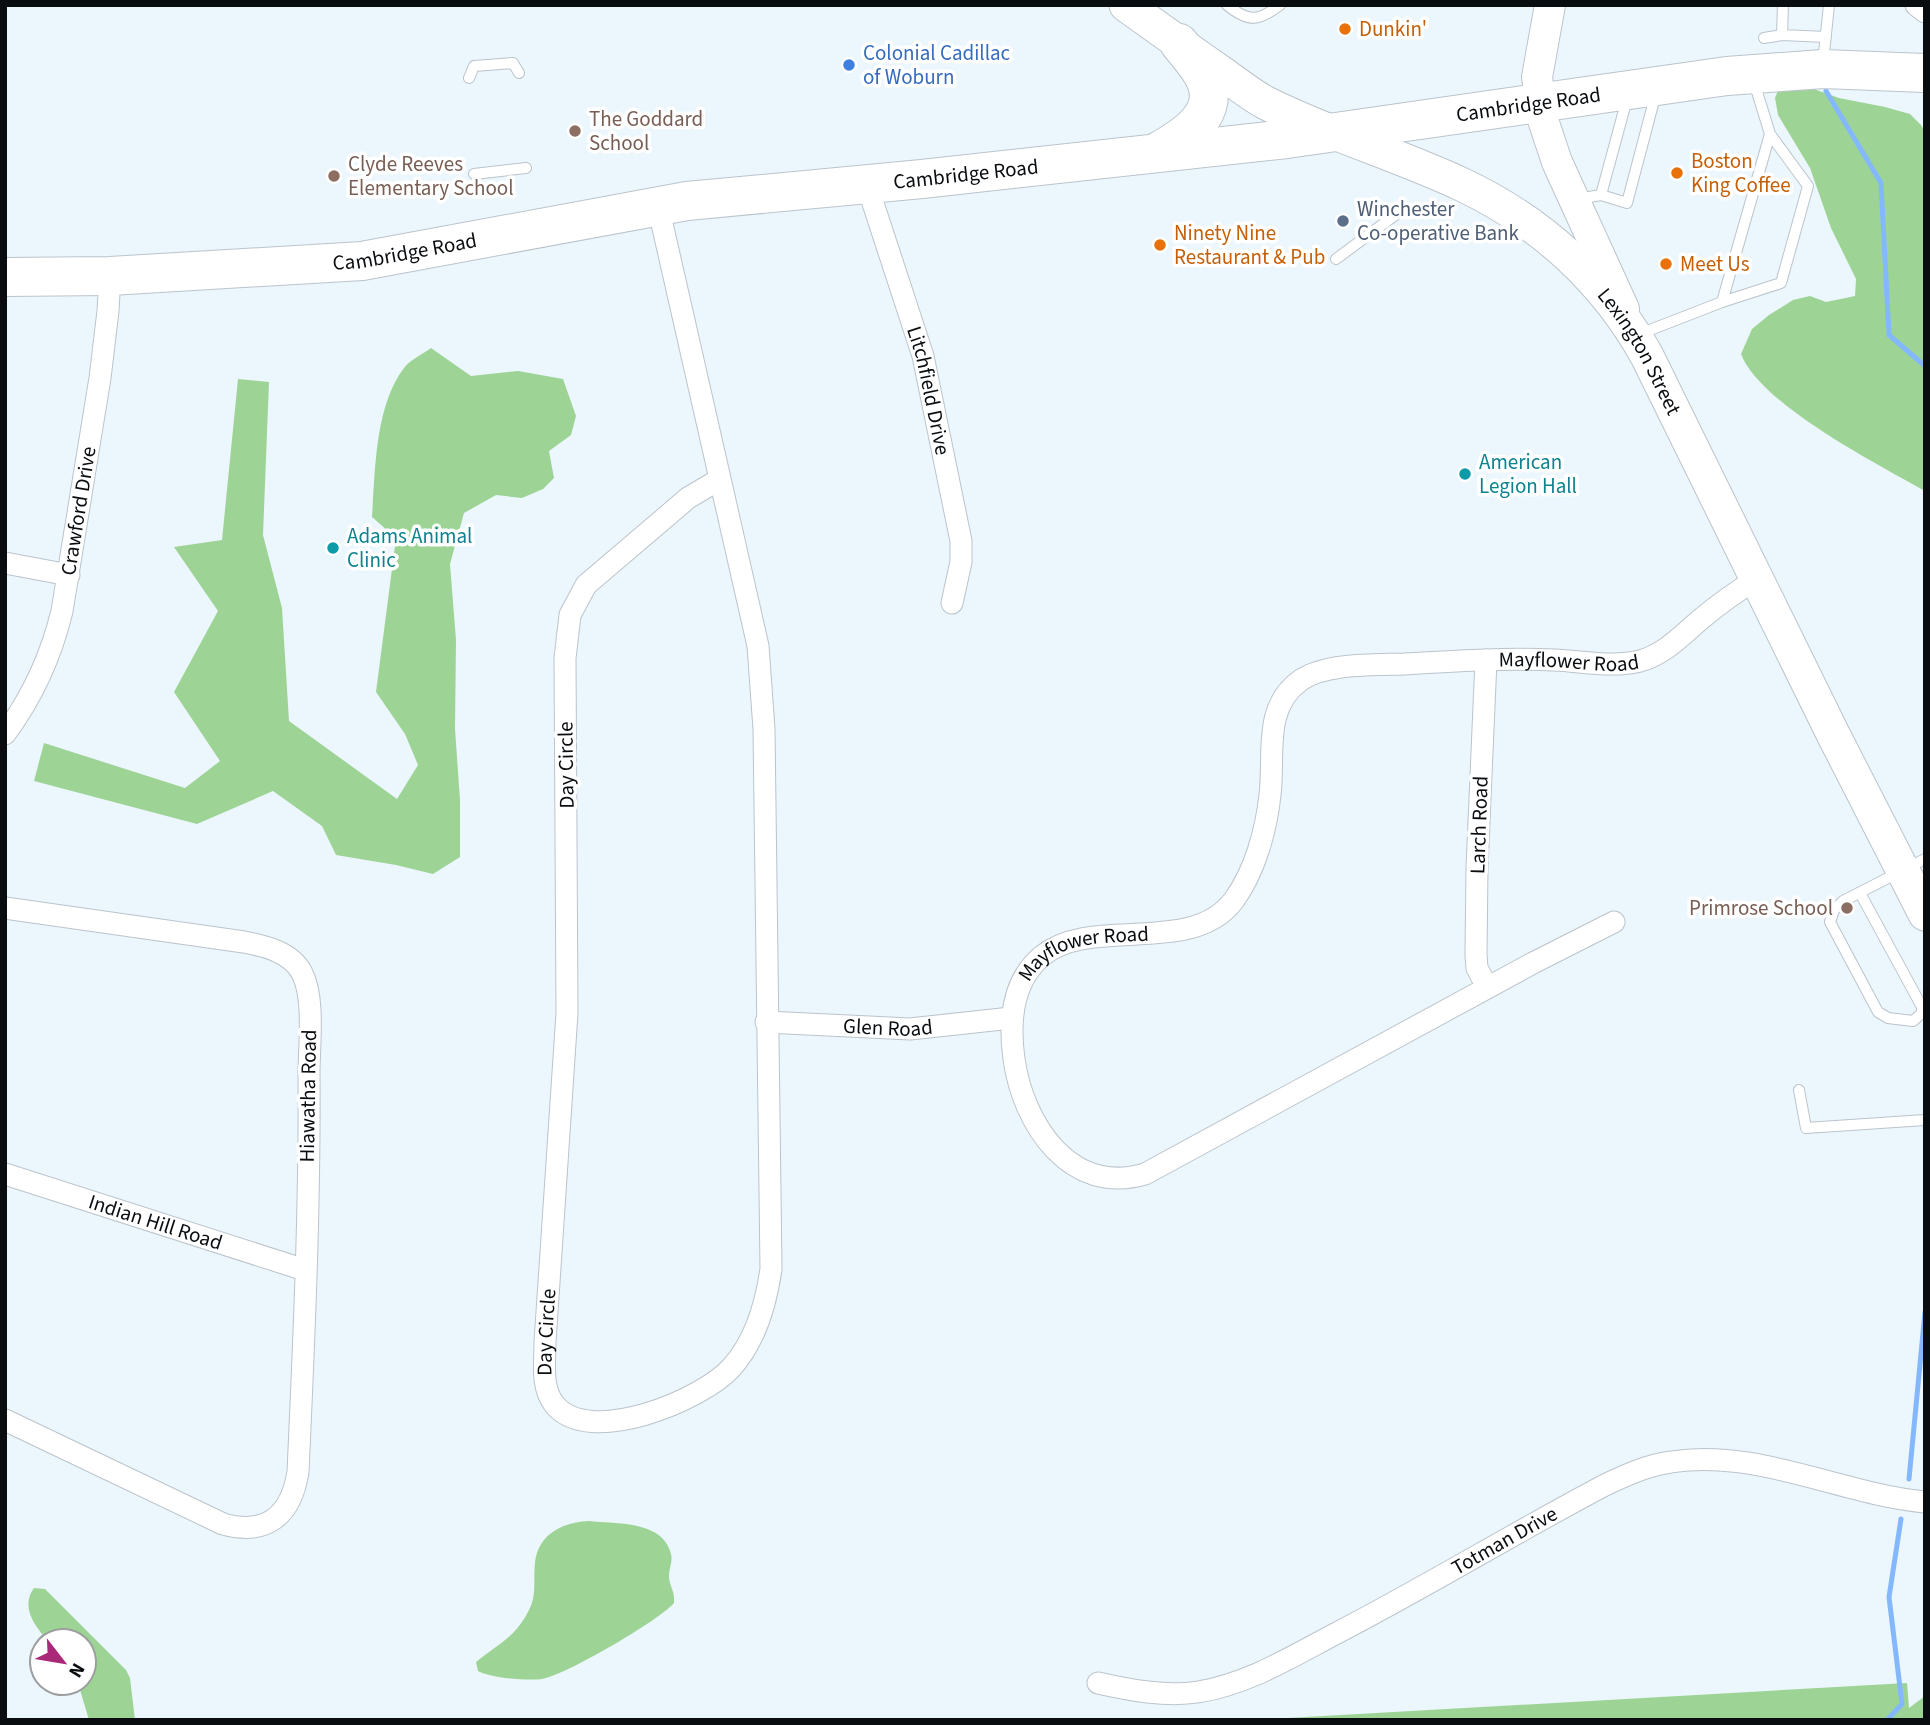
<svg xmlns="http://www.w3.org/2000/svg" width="1930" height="1725" font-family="'Source Sans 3',sans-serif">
  <rect width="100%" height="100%" fill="#ecf6fd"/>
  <path fill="#9dd496" d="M1779,88H1811L1839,98L1885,107L1910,114L1921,125L1925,132V491C1877,464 1760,404 1741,354L1752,329L1769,315L1793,300L1810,296L1826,302L1855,296L1856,279L1831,228L1810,168L1778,115L1775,98Z
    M431,348L471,376L518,371L563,379L576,416L571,435L549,451L554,478L543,489L522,498L496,495L464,513L450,564L456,640L455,729L460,800V857L433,874L396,865L336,855L322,826L273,791L197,824L34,781L44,743L185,788L220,761L174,692L218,611L174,547L222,540L238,379L269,382L263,535L282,608L289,721L397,799L418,765L405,734L376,692L396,538L372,517C375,471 375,406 404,368C410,360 423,354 431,348Z
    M589,1521C615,1524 663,1520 671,1554C673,1562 669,1568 669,1576C669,1586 675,1590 674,1603C660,1620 564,1676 542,1679C528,1681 490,1678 478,1671L476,1662C498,1644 515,1638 529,1610C537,1595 533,1580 535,1563C538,1534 563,1522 589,1521Z
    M34,1588L45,1589L126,1670L130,1678L135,1720H89L78,1683H84V1641H48C35,1626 20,1607 34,1588Z
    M1907,1683L1909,1708L1925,1696V1720H1253Z"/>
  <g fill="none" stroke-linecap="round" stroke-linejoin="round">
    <path stroke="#84b8fe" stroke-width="5" d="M1826,91L1881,183L1889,335L1925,366
      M1909,1479L1925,1312
      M1887,1720L1902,1704L1889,1597L1901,1519"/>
    <defs>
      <path id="lane" d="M1227,5C1249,23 1259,21 1280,5
        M1782,35L1783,5
        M1764,38L1782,35L1826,37
        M1823,63L1829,5
        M469,78L474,66L513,63L519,73
        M474,174L526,168
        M1601,195L1627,203L1656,93
        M1577,199L1601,195L1627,99
        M1336,259L1398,213
        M1722,302L1781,283L1808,186L1770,134
        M1637,335L1722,302L1770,134L1754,82
        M1860,893L1922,1007V1013L1913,1021L1888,1018L1878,1012L1830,922L1834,910L1843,901L1925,859
        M1799,1090L1806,1128L1925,1120"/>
      <g id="street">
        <path d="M1916,5L1925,12"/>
        <path id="s1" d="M867,185L923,356L961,541V562L952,603"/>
        <path id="s2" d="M658,206L758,646L764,729L771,1269C766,1304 756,1340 732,1367C703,1400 588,1448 554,1404C541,1387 545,1363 545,1342L567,1013L565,658L570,615L586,585L688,498L720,479"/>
        <path d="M5,563L69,575"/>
        <path d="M1486,660L1477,868L1476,955L1477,968L1487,987"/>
        <path id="s3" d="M5,734C33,696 51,657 62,611L100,378L108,311L110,276"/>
        <path d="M5,908L244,942C265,946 291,952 302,973C315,998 309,1045 309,1073C310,1206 304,1340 298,1472C291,1516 266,1536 223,1524L5,1420"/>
        <path id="s4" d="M1614,922L1533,963L1145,1174C1070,1196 1023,1124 1014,1059C1009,1023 1011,982 1042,956C1091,915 1192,957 1234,900C1255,871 1266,831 1270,795C1275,756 1262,707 1301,680C1326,663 1374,665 1404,664C1454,661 1504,658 1554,660C1582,661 1612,668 1640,661C1665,654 1682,635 1701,619C1719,604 1737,591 1757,579"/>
        <path id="s5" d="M766,1022L910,1029L1011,1018"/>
        <path id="s6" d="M5,1174L305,1270"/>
        <path id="s7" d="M1098,1683C1129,1690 1166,1697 1198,1692C1248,1684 1291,1657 1335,1634C1426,1587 1514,1533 1605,1485C1626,1475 1648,1465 1671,1462C1756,1448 1840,1494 1925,1502"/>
      </g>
      <path id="secondary" d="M1550,5L1537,77L1543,120L1557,162L1624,309"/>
      <g id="primary">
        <path id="s8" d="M1126,5C1158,28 1190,51 1222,73C1236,83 1251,95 1266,103C1330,135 1399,155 1463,185C1541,222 1605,280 1647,356L1832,732L1925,914"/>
      </g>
      <g id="highway">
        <path d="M1157,152C1184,137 1224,113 1203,75C1196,63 1187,53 1179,43"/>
        <path id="s9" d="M5,277L110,276L362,261L687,201L922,179L1287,139L1727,76L1823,69L1925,73"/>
      </g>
    </defs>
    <use href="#lane" stroke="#bbc4cb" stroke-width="12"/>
    <use href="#street" stroke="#bbc4cb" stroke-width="23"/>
    <use href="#secondary" stroke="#bbc4cb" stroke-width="32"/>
    <use href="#primary" stroke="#bbc4cb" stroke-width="35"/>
    <use href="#highway" stroke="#bbc4cb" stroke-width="40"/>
    <use href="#lane" stroke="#fff" stroke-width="10"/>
    <use href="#street" stroke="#fff" stroke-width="21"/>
    <use href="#secondary" stroke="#fff" stroke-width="30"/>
    <use href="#primary" stroke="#fff" stroke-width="33"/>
    <use href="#highway" stroke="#fff" stroke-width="38"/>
  </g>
  <g fill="#e8710a" stroke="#fff" stroke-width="2.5">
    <circle cx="1345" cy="29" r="7"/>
    <circle cx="1677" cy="173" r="7"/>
    <circle cx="1160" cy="245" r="7"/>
    <circle cx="1666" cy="264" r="7"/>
  </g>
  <circle fill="#3f7fe0" stroke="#fff" stroke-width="2.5" cx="849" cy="65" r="7"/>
  <g fill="#8d6e63" stroke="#fff" stroke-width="2.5">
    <circle cx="575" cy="131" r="7"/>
    <circle cx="334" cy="176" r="7"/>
    <circle cx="1847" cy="908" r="7"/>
  </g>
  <circle fill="#5c6f8a" stroke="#fff" stroke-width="2.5" cx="1343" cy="221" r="7"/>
  <g fill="#0f9aa8" stroke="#fff" stroke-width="2.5">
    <circle cx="1465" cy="474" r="7"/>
    <circle cx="333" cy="548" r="7"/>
  </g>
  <g text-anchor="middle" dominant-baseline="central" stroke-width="7" stroke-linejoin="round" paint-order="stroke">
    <g font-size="21" fill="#c56008" stroke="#fff" text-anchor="start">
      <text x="1359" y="29">Dunkin'</text>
      <text x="1691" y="161">Boston<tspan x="1691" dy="24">King Coffee</tspan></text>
      <text x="1174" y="233">Ninety Nine<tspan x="1174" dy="24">Restaurant &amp; Pub</tspan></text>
      <text x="1680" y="264">Meet Us</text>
    </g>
    <g font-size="21" fill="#366cbe" stroke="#fff" text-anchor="start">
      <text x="863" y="53">Colonial Cadillac<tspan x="863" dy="24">of Woburn</tspan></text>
    </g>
    <g font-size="21" fill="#0a0d10" stroke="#fff">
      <text stroke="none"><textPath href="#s9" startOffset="1535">Cambridge Road</textPath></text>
      <text stroke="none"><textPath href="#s9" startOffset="968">Cambridge Road</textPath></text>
      <text stroke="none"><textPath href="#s9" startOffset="401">Cambridge Road</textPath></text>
      <text stroke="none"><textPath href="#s8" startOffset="632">Lexington Street</textPath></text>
      <text stroke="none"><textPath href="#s1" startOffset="215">Litchfield Drive</textPath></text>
      <text stroke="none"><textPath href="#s3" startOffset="238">Crawford Drive</textPath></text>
      <text stroke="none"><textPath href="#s4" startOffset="1556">Mayflower Road</textPath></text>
      <text transform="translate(566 765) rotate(-91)">Day Circle</text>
      <text transform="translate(1479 825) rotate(-88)">Larch Road</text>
      <text stroke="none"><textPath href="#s4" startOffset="884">Mayflower Road</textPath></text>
      <text stroke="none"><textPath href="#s5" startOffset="122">Glen Road</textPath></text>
      <text transform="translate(308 1096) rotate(-89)">Hiawatha Road</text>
      <text stroke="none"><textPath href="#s6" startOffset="158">Indian Hill Road</textPath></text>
      <text stroke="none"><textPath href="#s2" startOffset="1452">Day Circle</textPath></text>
      <text stroke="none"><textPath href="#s7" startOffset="444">Totman Drive</textPath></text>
    </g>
    <g font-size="21" fill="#785e54" stroke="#fff" text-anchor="start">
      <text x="589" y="119">The Goddard<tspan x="589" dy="24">School</tspan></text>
      <text x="348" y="164">Clyde Reeves<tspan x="348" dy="24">Elementary School</tspan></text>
      <text x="1833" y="908" text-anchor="end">Primrose School</text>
    </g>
    <g font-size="21" fill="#4e5e75" stroke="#fff" text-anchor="start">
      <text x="1357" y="209">Winchester<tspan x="1357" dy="24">Co-operative Bank</tspan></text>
    </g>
    <g font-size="21" fill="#0d838f" stroke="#fff" text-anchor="start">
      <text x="1479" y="462">American<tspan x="1479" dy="24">Legion Hall</tspan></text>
      <text x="347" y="536">Adams Animal<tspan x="347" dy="24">Clinic</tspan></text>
    </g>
  </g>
  <rect width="1930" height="1725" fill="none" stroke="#0a0d10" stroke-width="14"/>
  <g transform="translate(63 1662) rotate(121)"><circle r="33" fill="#ffffff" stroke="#9d9e9f" stroke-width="2"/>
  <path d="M0-5L12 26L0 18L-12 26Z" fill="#a92877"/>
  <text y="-10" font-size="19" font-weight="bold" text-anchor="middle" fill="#0a0d10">N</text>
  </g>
</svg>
